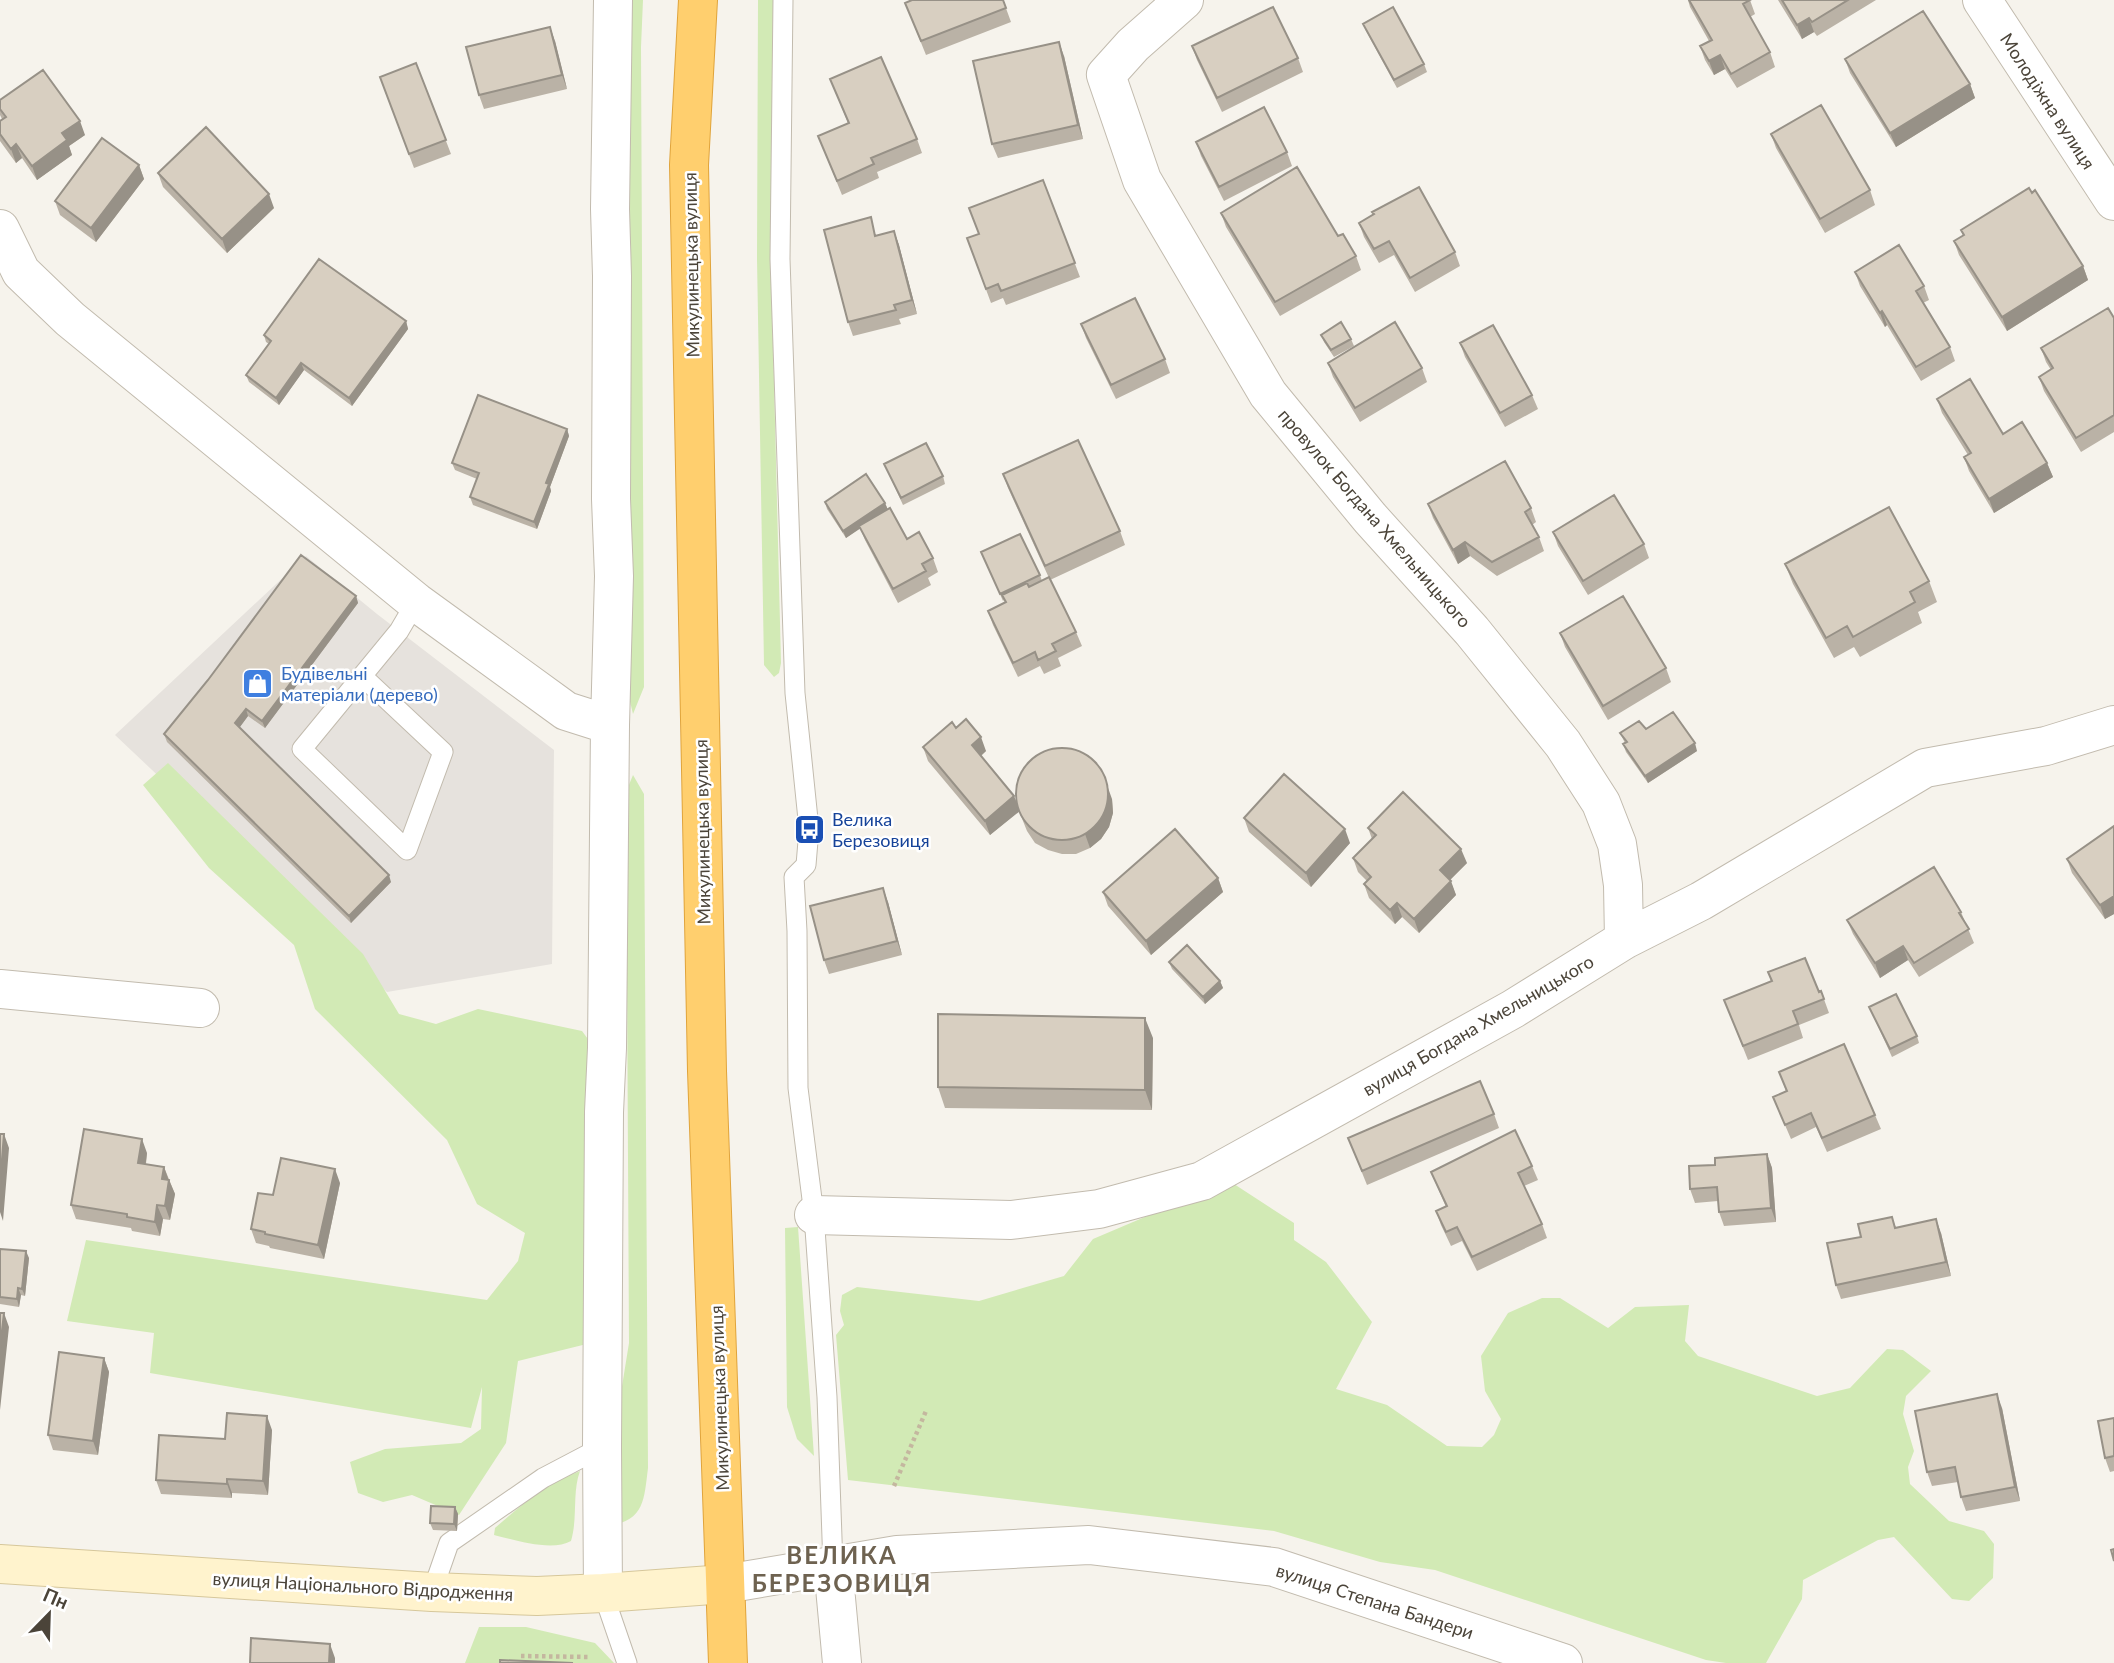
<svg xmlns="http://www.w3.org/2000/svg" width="2114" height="1663" font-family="Lato,sans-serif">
  <rect width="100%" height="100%" fill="#f6f3ec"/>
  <path fill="#e6e2dd" d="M306,556L377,614L554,750L552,964L387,992L115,735Z"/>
  <path fill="#d2eab5" d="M629,0H643L641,47L644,687L633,714L626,685Z
    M758,0H773L771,260L781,663L779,673L774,677L764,665L757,259Z
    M168,763L363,954L399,1014L436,1024L478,1009L582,1031L599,1054L607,1339L518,1361L506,1443L459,1515L412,1495L383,1502L358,1493L350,1462L385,1449L461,1443L481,1429L482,1387L471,1428L150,1373L154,1333L67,1321L86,1240L487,1300L518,1261L525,1233L477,1204L447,1140L315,1009L294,945L209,868L143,785Z
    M633,775L644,794L648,1468C644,1499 645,1520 609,1526L618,1411L629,1343L626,792Z
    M1234,1184L1294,1223V1240L1326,1262L1372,1322L1336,1389L1387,1405L1447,1446L1482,1447L1494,1435L1501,1419L1485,1391L1481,1356L1508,1313L1542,1298H1560L1608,1328L1635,1307L1689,1305L1685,1341L1698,1356L1817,1396L1850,1388L1887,1349L1903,1350L1931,1371L1906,1396L1903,1414L1914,1451L1908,1467L1910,1484L1949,1521L1984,1531L1994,1544L1993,1578L1969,1601L1952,1599L1894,1537L1878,1540L1803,1580L1802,1599L1766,1663H1726L1706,1660L1435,1570L1380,1562L1274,1531L848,1480L836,1335L844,1325L840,1311L842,1295L857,1287L979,1301L1064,1276L1093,1239L1166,1208Z
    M798,1227L814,1456L797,1439L787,1407L785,1228Z
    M580,1471C572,1493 578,1517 571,1541C552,1552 515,1540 494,1535L495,1528C521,1505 547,1483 580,1471Z
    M479,1627H526L595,1643L614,1663H465Z"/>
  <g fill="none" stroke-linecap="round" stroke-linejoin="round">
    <defs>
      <path id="lane" d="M783,0L780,259L795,693L809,829L806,865L794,877L797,931L798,1088L814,1215L827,1397L833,1566
        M362,676L443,752L407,850L302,749L399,631L416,602
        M432,1592L449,1543L543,1478L602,1447
        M603,1593L627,1663"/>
      <path id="street" d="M1184,0L1133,45L1106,75L1142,180L1268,394L1370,518L1472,631L1563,744L1601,803L1617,844L1623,885L1624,940
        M1982,0L2114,201
        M0,229L21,272L70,319L416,602L566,711L610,725
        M0,989L200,1008
        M814,1215L1011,1220L1099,1209L1202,1181L1513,1009L1624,940L1701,901L1925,768L2046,746L2114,725
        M833,1566L842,1663
        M725,1584L897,1555L1089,1545L1274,1567L1563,1663
        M603,1593L602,1447L604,1112L607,1048L610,725L614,576L611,499L612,276L610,209L613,0"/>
      <path id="secondary" d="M0,1564L432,1592L537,1596L603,1593L725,1584"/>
      <path id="highway" d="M698,0L689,165L707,1071L728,1663"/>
    </defs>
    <use href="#lane" stroke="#c2bbae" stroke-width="21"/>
    <use href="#street" stroke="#c2bbae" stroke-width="40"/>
    <use href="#secondary" stroke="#d6c79b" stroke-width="40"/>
    <use href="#highway" stroke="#e0a43c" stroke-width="40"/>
    <path stroke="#c4b79f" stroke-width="4.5" stroke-dasharray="3.5 3.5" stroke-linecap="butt" d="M894,1486L926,1411
      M521,1656L590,1657"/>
    <use href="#lane" stroke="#fff" stroke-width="19"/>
    <use href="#street" stroke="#fff" stroke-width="38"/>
    <use href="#secondary" stroke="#fff3cd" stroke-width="38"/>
    <use href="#highway" stroke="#ffcf6e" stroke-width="38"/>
  </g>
  <path fill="#bab2a6" d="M1003,0L1011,22L926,55L905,3Z
    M1688,0H1750L1755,14L1750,17L1770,52L1775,67L1737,88L1725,69L1714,75L1705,60L1700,46L1709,41L1690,7Z
    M1778,0H1876L1817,36L1814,32L1802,39Z
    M1363,24L1424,64L1427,72L1397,88L1366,31Z
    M555,41L567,89L484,109L479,95Z
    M1192,46L1298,58L1303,72L1222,112L1197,60Z
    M1064,56L1083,139L998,158L992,144Z
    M1845,59L1970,84L1975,98L1896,147L1850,73Z
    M416,63L451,154L414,168L380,77Z
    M830,79L917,139L922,153L877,172L879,178L842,195L818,136L848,123Z
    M0,100L85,135L69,146L72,155L37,180L22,158L16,163L0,141V121L2,119L0,115Z
    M1771,134L1870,190L1875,205L1825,233L1776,148Z
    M1196,142L1287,152L1292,166L1224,201L1201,156Z
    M139,165L144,179L96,242L60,215L55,201Z
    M158,173L274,208L227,253L163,187Z
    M1043,180L1080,277L1006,305L1003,298L991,303L967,238L979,234Z
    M2032,193L2083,266L2088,280L2007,331L1959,255L1954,241L1963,236L1961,230Z
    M1221,213L1338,236L1356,256L1361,270L1280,316L1226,227Z
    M1359,223L1455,252L1460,266L1415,292L1394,255L1379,263L1364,237Z
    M894,231L899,245L917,314L899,319L901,324L853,336L848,322L877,236Z
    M1855,272L1924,286L1929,300L1923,303L1950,347L1955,361L1921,381L1887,325L1885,327L1860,286Z
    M2114,318V432L2081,452L2044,391L2039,377L2051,370L2046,362L2041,348Z
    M406,321L408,329L352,406L304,370L279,405L249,382L246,375L269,344L266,342L264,335Z
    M1081,324L1165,359L1170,373L1116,399L1086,338Z
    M1321,335L1351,339L1354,346L1334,357L1324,342Z
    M1460,343L1532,395L1538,409L1505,427L1465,357Z
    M1328,363L1422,368L1427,382L1360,422L1333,377Z
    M1937,399L2003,434L2047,463L2053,477L1994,513L1969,471L1964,457L1968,455L1942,413Z
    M567,429L569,436L550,487L551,491L537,529L473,505L470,497L477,479L455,470L452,463Z
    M884,464L943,476L945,484L903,505Z
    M1003,474L1120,531L1125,545L1050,580L1076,632L1082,646L1058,658L1061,666L1044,674L1040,666L1018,677L993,625L988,611L1005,602L1004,600L1003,601L981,552L1040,575L1042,581L1049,578L1008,488Z
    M825,502L885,503L888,510L907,539L933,558L938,572L928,578L931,585L898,603L865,540L860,528L846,538L827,509Z
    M1428,504L1531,508L1536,522L1532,525L1539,537L1544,551L1497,576L1470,556L1458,564L1433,518Z
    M1553,532L1644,544L1649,558L1588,595L1558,546Z
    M1785,564L1929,581L1937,602L1918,612L1922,623L1860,657L1854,647L1834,658L1793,584Z
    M356,596L358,603L265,728L248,716L239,728L391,882L351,923L167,742L164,734Z
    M1560,633L1666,668L1671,682L1608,720L1565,647Z
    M956,728L986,751L981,756L1014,796L1016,801L1112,799L1113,813L1109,827L1101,839L1090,848L1076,854H1062L1048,850L1035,843L1027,831L1019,811L990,835L928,761L923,747Z
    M1646,729L1697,751L1648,783L1626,752L1623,744L1625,743L1620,733Z
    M1244,818L1350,843L1311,887L1249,832Z
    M2114,826V914L2105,919L2072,873L2067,859Z
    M1368,828L1467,863L1450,880L1456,895L1419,933L1402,917L1395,924L1369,898L1364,884L1367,881L1358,872L1353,858L1372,839Z
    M1218,878L1223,892L1151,955L1108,906L1103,892Z
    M888,902L902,955L829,974L824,960Z
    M1961,912L1974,943L1919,977L1908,960L1880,978L1853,934L1847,920Z
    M1169,962L1220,981L1223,988L1205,1004L1172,969Z
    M1768,972L1819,992L1821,991L1829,1013L1799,1025L1803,1038L1748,1060L1724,1000L1771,981Z
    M1869,1007L1917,1036L1919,1043L1892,1057Z
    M1153,1038L1152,1110L945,1108L938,1087Z
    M1779,1072L1875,1115L1881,1129L1827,1152L1816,1127L1791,1139L1773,1097L1786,1091Z
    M1494,1114L1499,1128L1367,1185L1348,1138Z
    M147,1153L146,1164L164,1167L175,1194L170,1220L163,1219L160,1236L132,1231L131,1228L76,1219L71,1205Z
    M1767,1154L1772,1168L1776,1222L1724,1226L1719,1212L1718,1201L1695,1203L1690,1189L1715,1165Z
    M1532,1166L1538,1180L1524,1186L1542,1224L1547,1238L1477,1271L1462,1241L1451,1246L1441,1225L1436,1211L1446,1207L1431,1172Z
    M340,1183L324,1259L270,1248L269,1246L256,1243L251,1229L273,1195Z
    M1892,1217L1896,1228L1941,1233L1951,1276L1841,1299L1836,1285L1861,1237Z
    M0,1249L29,1258L25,1296L21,1295L19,1307L0,1304Z
    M104,1358L109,1372L98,1455L53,1450L48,1435Z
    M2002,1408L2020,1501L1966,1511L1961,1497L1958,1482L1932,1486L1927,1472Z
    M2114,1418V1471L2110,1472L2105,1458Z
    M272,1430L268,1495L232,1493V1498L161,1494L156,1480L225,1439Z
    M455,1507L458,1514L457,1531L433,1530L430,1523Z"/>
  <path fill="#979187" d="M1809,18L1814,32L1802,39L1797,25Z
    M550,27L555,41L567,89L562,75Z
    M1059,42L1064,56L1083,139L1078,125Z
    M1720,55L1725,69L1714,75L1709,61Z
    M1970,84L1975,98L1896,147L1890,133Z
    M80,121L85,135L69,146L72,155L37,180L32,166L62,133Z
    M16,144L22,158L16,163L11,149Z
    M139,165L144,179L96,242L91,228Z
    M269,194L274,208L227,253L222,239Z
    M894,231L899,245L917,314L912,300Z
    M2083,266L2088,280L2007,331L2002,317Z
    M1882,311L1887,325L1885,327L1880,313Z
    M406,321L408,329L352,406L349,398Z
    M301,363L304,370L279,405L276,398Z
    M567,429L569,436L550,487L551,491L537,529L534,522L546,483Z
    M2047,463L2053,477L1994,513L1989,499Z
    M885,503L888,510L846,538L843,531Z
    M1465,542L1470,556L1458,564L1453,550Z
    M356,596L358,603L265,728L262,721Z
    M246,709L248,716L237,731L235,723Z
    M981,737L986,751L977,759L972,745Z
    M1695,743L1697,751L1648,783L1645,776Z
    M1107,785L1112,799L1113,813L1109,827L1101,839L1090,848L1085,834Z
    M1014,796L1020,811L990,835L985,821Z
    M1345,829L1350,843L1311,887L1306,873Z
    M1461,849L1467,863L1446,884L1440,870Z
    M389,875L391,882L351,923L349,916Z
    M1218,878L1223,892L1151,955L1146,941Z
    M1451,881L1456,895L1419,933L1414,919Z
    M883,888L888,902L902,955L897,941Z
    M2114,896V914L2105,919L2100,905Z
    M1397,903L1402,917L1395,924L1390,910Z
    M1903,946L1908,960L1880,978L1875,963Z
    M1220,981L1223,988L1205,1004L1203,997Z
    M1145,1018L1153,1038L1152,1110L1145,1090Z
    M4,1134L9,1148L3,1221L0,1212V1184Z
    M142,1139L147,1153L144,1177L138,1163Z
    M1767,1154L1772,1168L1776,1222L1771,1208Z
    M164,1167L169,1181L162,1179Z
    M335,1169L340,1183L324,1259L318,1245Z
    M169,1180L175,1194L170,1220L165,1206Z
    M157,1205L163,1219L160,1236L155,1222Z
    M1936,1219L1941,1233L1951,1276L1946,1262Z
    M26,1251L29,1258L25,1296L22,1289Z
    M18,1288L21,1295L19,1307L17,1299Z
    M4,1313L9,1327L0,1410V1348Z
    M104,1358L109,1372L98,1455L93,1441Z
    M1997,1394L2002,1408L2020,1501L2015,1487Z
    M267,1416L272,1430L268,1495L263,1481Z
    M227,1479L232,1493V1498L227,1484Z
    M455,1507L458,1514L457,1531L454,1524Z
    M330,1644L335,1658V1663H329Z"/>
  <path fill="#d8cfc1" stroke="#979187" stroke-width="2" d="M912,0H1003L1006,8L921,41L905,3Z
    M1689,0H1750L1743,4L1770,52L1731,74L1720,55L1709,61L1700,46L1712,40Z
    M1782,0H1848L1812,22L1809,18L1797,25Z
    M1273,7L1298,58L1217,98L1192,46Z
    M1393,7L1424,64L1394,80L1363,24Z
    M1923,11L1970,84L1890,133L1845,59Z
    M550,27L562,75L479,95L466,47Z
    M1059,42L1078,125L992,144L973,61Z
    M881,57L917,139L871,158L874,164L837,181L818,136L849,123L830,79Z
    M416,63L446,140L409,154L380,77Z
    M43,70L80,121L62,133L67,140L32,166L16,144L11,149L0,134V121L6,117L0,109V100Z
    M1821,105L1870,190L1820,219L1771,134Z
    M1264,107L1287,152L1219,187L1196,142Z
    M206,127L269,194L222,239L158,173Z
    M102,138L139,165L91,228L55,201Z
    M1297,167L1338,236L1343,234L1356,256L1275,302L1221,213Z
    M1043,180L1075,263L1001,291L998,284L986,289L967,238L979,234L969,208Z
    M1419,187L1455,252L1410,278L1389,241L1374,249L1359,223L1374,214L1372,212Z
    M2029,188L2032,193L2035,190L2083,266L2002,317L1954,241L1964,235L1961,230Z
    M871,217L875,236L894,231L912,300L894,305L896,310L848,322L824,230Z
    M1899,245L1924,286L1916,291L1950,347L1916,367L1882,311L1880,313L1855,272Z
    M319,259L406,321L349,398L301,363L276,398L246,375L271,341L264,335Z
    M1135,298L1165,359L1111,385L1081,324Z
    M2108,308L2114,318V415L2076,438L2039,377L2053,368L2041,348Z
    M1341,322L1351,339L1331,350L1321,335Z
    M1395,322L1422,368L1355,408L1328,363Z
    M1493,325L1532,395L1500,413L1460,343Z
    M1970,379L2003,434L2022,422L2047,463L1989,499L1964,457L1971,453L1937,399Z
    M478,395L567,429L546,483L549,484L534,522L470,497L479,473L452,463Z
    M1078,440L1120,531L1045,566L1003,474Z
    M926,443L943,476L901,498L884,464Z
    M1505,461L1531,508L1525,512L1539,537L1492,562L1465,542L1453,550L1428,504Z
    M866,474L885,503L843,531L825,502Z
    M1614,495L1644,544L1583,581L1553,532Z
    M1889,507L1929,581L1910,592L1915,602L1853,637L1847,626L1826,638L1785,564Z
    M890,508L907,539L919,532L933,558L922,564L926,571L893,589L859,526Z
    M1020,534L1040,575L1000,594L981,552Z
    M301,555L356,596L262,721L246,709L235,723L389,875L349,916L164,734L208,680Z
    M1049,577L1076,632L1052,644L1056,651L1038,660L1035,652L1013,663L988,611L1006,602L1002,595L1027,583L1029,587Z
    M1623,596L1666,668L1603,706L1560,633Z
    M1673,712L1695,743L1645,776L1623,744L1627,742L1620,733L1639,721L1646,729Z
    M966,719L981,737L972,745L1014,796L985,821L923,747L952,722L956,728Z
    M1016 794a46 46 0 1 1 92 0a46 46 0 1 1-92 0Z
    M1284,774L1345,829L1306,873L1244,818Z
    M1403,792L1461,849L1440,870L1451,881L1414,919L1397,903L1390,910L1364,884L1371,877L1353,858L1376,835L1368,828Z
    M2114,826V896L2100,905L2067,859Z
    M1175,829L1218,878L1146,941L1103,892Z
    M1934,867L1961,912L1959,913L1969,929L1914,963L1903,946L1875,963L1847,920Z
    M883,888L897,941L824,960L810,906Z
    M1187,945L1220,981L1203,997L1169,962Z
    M1805,958L1819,992L1821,991L1824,999L1793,1011L1798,1024L1743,1046L1724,1000L1772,981L1768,972Z
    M1896,994L1917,1036L1890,1049L1869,1007Z
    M938,1014L1145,1018V1090L938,1087Z
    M1844,1044L1875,1115L1822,1138L1811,1113L1785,1125L1773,1097L1787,1091L1779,1072Z
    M1480,1081L1494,1114L1362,1171L1348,1138Z
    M84,1129L142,1139L138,1163L164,1167L162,1179L169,1180L165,1206L157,1205L155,1222L127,1217V1214L71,1205Z
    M1515,1130L1532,1166L1518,1173L1542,1224L1472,1257L1457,1227L1446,1232L1436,1211L1447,1206L1431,1172Z
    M0,1134H4L0,1184Z
    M1767,1154L1771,1208L1719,1212L1717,1187L1690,1189L1689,1166L1715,1165V1158Z
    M281,1158L335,1169L318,1245L265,1234V1232L251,1229L258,1193L273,1195Z
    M1892,1217L1895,1228L1936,1219L1946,1262L1836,1285L1827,1243L1861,1237L1858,1224Z
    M0,1249L26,1251L22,1289L18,1288L17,1299L0,1297Z
    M0,1313H4L0,1348Z
    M59,1352L104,1358L93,1441L48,1435Z
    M1997,1394L2015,1487L1961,1497L1955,1467L1927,1472L1915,1411Z
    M227,1413L267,1416L263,1481L227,1479V1484L156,1480L159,1435L225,1439Z
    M2114,1418V1456L2105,1458L2098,1421Z
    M431,1506L455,1507L454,1524L430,1523Z
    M2114,1549V1561L2111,1550Z
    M251,1638L330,1644L329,1663H250Z
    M500,1660L573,1663H500Z"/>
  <defs>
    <symbol id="shop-square" viewBox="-11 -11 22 22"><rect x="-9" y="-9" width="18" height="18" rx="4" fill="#3f7fe0" stroke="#fff"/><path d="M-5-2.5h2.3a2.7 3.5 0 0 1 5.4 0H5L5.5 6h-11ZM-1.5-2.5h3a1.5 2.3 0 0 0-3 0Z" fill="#fff"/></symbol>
    <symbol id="bus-square" viewBox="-11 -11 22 22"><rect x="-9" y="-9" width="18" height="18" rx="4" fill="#1a4fb4" stroke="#fff"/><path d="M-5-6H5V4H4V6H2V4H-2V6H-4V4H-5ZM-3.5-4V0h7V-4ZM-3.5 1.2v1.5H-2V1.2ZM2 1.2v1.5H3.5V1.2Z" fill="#fff"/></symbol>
  </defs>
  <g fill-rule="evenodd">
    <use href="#shop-square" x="240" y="666" width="35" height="35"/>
    <use href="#bus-square" x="792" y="812" width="35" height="35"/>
  </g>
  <g text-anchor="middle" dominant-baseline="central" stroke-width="5" stroke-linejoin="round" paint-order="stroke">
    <g font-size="18" fill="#4b4439" stroke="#fff">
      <text transform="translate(2048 101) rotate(57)">Молодіжна вулиця</text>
      <text transform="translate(691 265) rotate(-91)">Микулинецька вулиця</text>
      <text transform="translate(1375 518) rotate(49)">провулок Богдана Хмельницького</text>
      <text transform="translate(702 832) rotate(-91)">Микулинецька вулиця</text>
      <text transform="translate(1478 1025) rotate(-30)">вулиця Богдана Хмельницького</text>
      <text transform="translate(719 1398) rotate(-92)">Микулинецька вулиця</text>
      <text transform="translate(363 1586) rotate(3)">вулиця Національного Відродження</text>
      <text transform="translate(1375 1601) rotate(18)">вулиця Степана Бандери</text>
    </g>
    <g font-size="18" fill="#366cbe" stroke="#fff" text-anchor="start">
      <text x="281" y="673">Будівельні<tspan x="281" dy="21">матеріали (дерево)</tspan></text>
    </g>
    <g font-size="18" fill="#164399" stroke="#fff" text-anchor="start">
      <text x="832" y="819">Велика<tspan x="832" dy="21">Березовиця</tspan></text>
    </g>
    <g font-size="24" font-weight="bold" letter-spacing="2" fill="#6e6250" stroke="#fff">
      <text x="842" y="1554">ВЕЛИКА<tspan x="842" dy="28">БЕРЕЗОВИЦЯ</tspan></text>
    </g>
  </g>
  <g transform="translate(49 1614) rotate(23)" stroke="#ffffff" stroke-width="5" paint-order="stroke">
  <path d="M0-5L12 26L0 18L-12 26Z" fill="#4b4439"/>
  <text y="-10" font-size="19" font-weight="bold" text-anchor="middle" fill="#4b4439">Пн</text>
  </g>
</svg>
